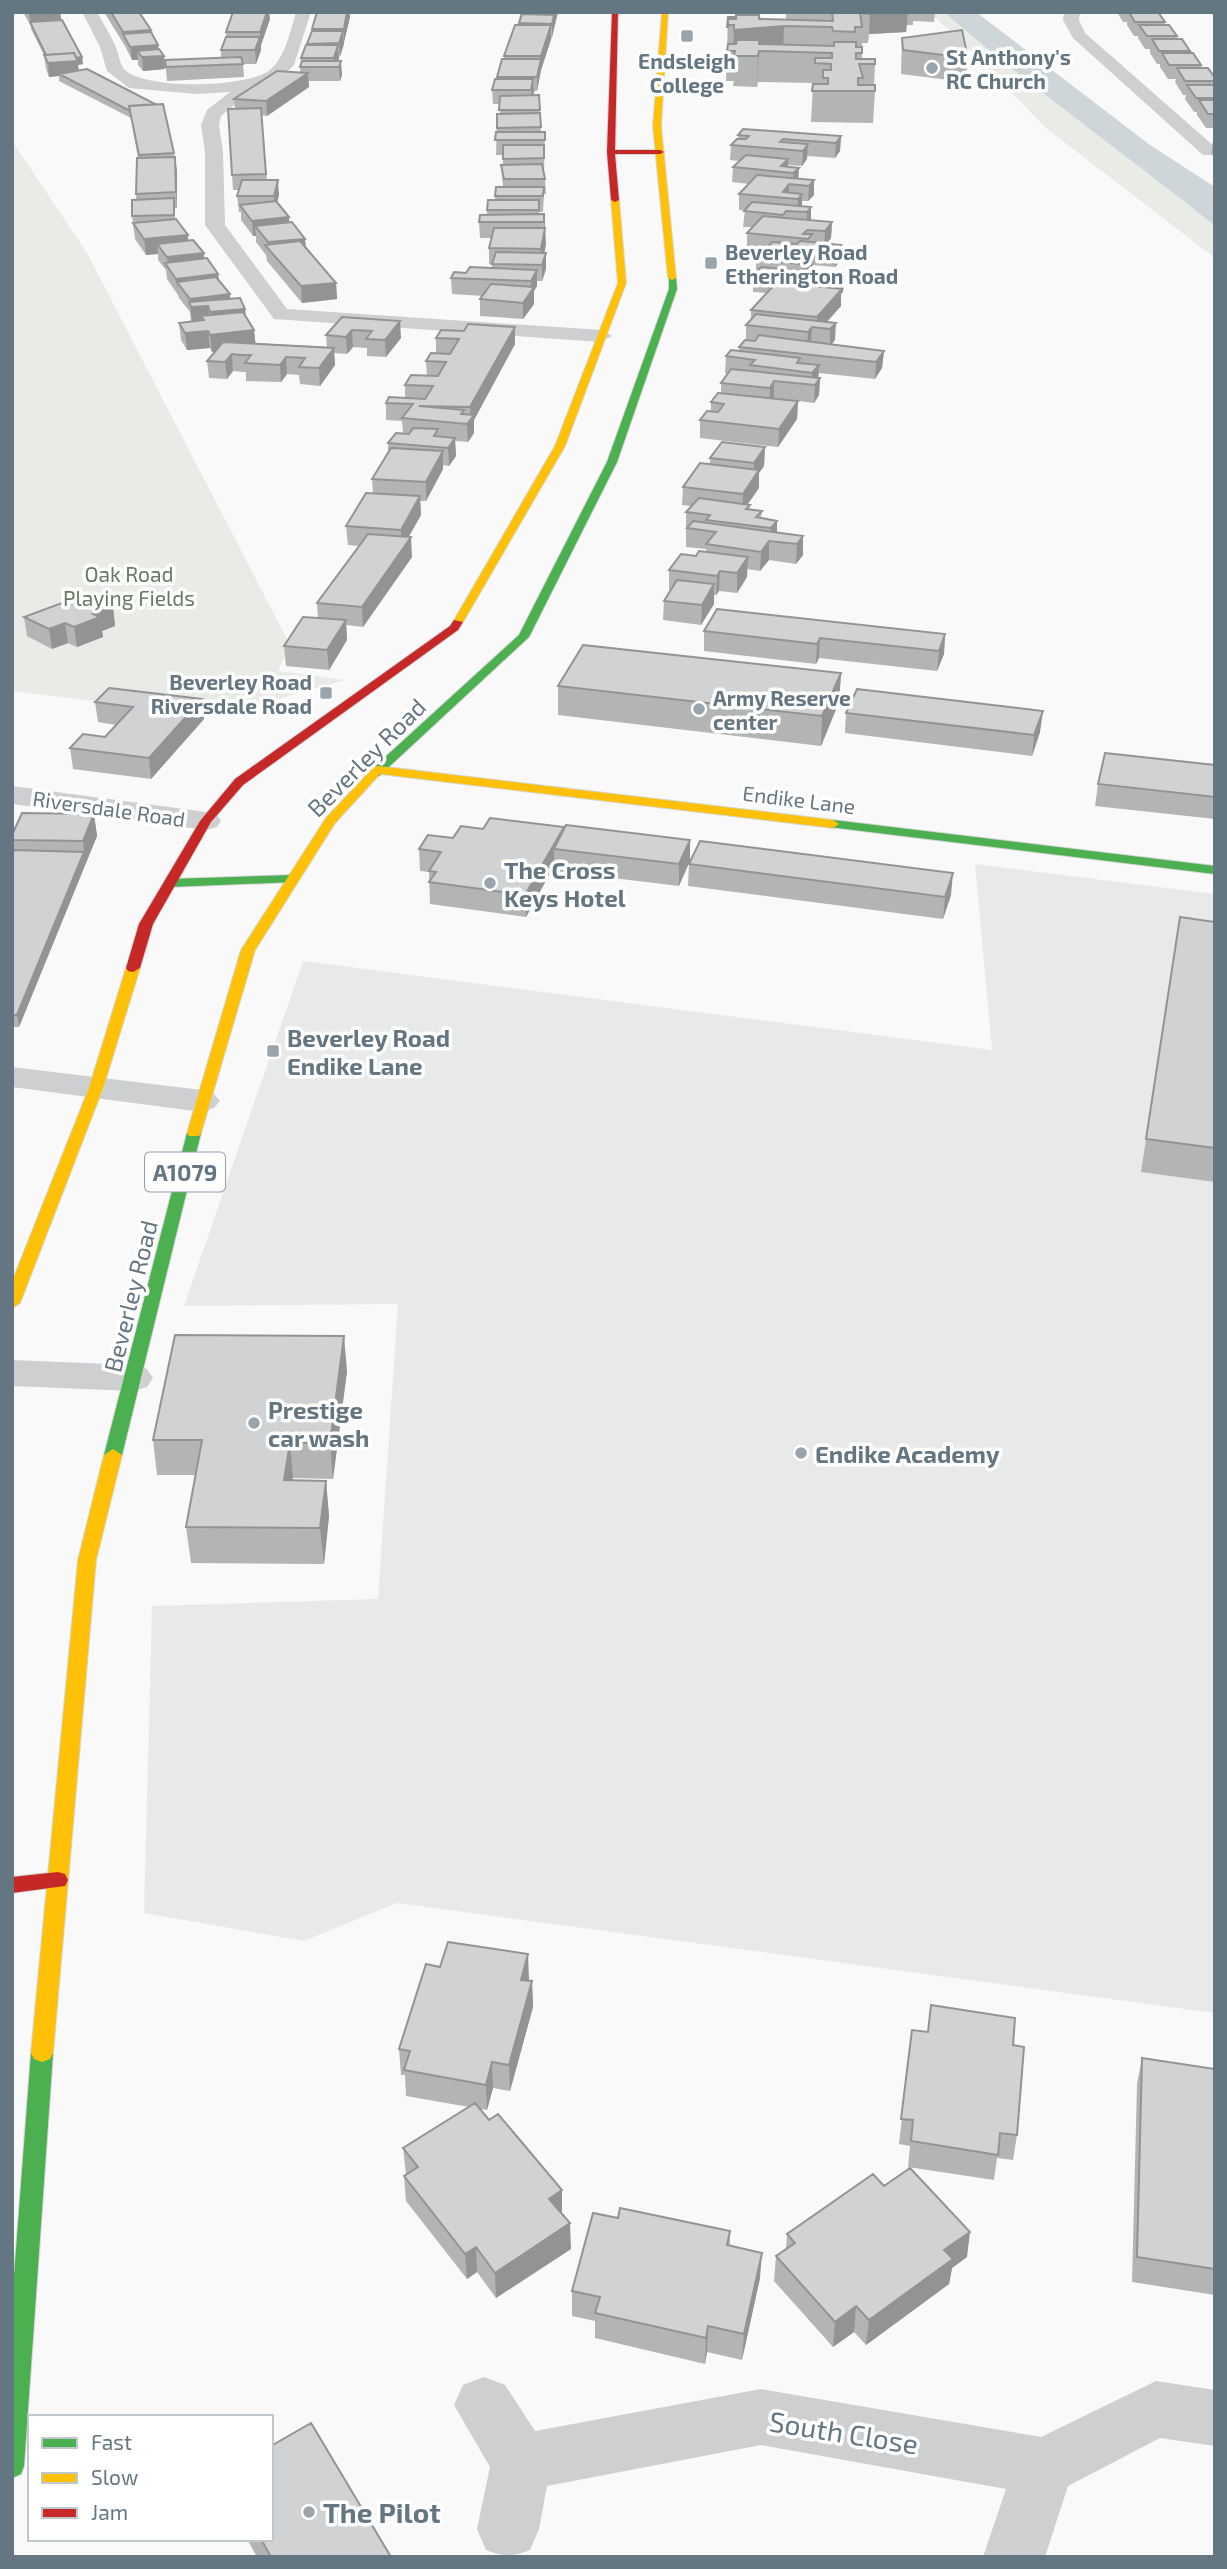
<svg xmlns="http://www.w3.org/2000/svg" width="1227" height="2569" font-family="'Exo 2',sans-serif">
  <rect width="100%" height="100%" fill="#f9f9f9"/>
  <path fill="#e8e9e9" d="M975,864L1215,894V2013L397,1903L304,1941L144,1913L152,1606L378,1599L398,1304L184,1306L303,961L992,1050Z"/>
  <path fill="#e8ebe6" d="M929,12H944C1031,88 1125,154 1215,226V258L1046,128L955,35Z
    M12,141L87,253L290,645L278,671L346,680L217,716L12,691Z"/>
  <path fill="#ced6d9" d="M944,12H976L1150,145L1215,187V226C1125,154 1031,88 944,12Z"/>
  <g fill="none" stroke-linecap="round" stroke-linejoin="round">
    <defs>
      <path id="fast" d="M669,276L676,278L677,289L617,462L529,637L379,776H371V770L519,635L607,462L669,289Z
        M833,820L1215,866V874L829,827V821Z
        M292,875L298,879L296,882L170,887L164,883L170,879Z
        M194,1129L201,1133L122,1455L113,1461L104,1455L187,1133Z
        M42,2044L50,2047L53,2053L24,2466L21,2474L12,2478V2302L31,2053L34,2047Z"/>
      <path id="slow" d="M662,12H668L661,126L676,278L672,280L668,278L653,126Z
        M615,198L619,200L626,283L565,446L463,622L454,624L453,622L555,446L618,283L611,200Z
        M378,766L833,820L839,824L833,828L380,774L335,823L255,950L201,1133L199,1136H189L187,1133L241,950L326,818L374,767Z
        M133,964L140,968L103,1088L20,1303L12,1308V1282L89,1088L126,968Z
        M113,1449L122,1455L96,1560L53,2053L50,2059L42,2062L34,2059L31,2053L78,1560L104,1455Z"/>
      <path id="jam" d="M612,12H618L615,150H660L664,152L660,154H615L619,200L615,202L611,200L607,152Z
        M454,620L463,622L458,630L243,785L211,822L153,924L140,968L133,972L128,971L126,968L139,924L200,821L235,779L450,626Z
        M58,1872L65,1874L68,1880L65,1886L12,1893V1877Z"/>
    </defs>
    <use href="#fast" stroke="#d5d6d7" stroke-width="2"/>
    <use href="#slow" stroke="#d5d6d7" stroke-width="2"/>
    <use href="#jam" stroke="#d5d6d7" stroke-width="2"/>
    <path fill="#cecfd0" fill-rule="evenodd" d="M82,12H97C103,23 110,34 115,45C119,53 119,64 125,70C145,90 248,88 270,70C286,56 290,32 296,12H311L294,65L279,79L240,100L221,116L219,125L223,152L225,225L287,309L601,330L612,336L601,342L274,319L205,225V152L201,125L207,110L230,92L197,94L129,88L107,71L100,47Z
      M1064,12H1080L1079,20L1085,33L1215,147V155H1203L1073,38L1063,20Z
      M12,786L206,812L217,815L221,821L217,827L206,830L12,804Z
      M12,1067L202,1090L214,1094L220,1101L214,1108L202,1112L12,1087Z
      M12,1360L133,1365L147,1369L153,1378L147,1387L133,1391L12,1386Z
      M484,2377L505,2385L535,2431L761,2389L1041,2437L1156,2381L1215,2390V2446L1160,2438L1068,2486L1045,2557H983L1006,2489L761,2445L547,2486L539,2529L530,2550C512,2557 504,2557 486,2550L477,2529L490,2467L454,2405L463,2385Z"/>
    <use href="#fast" fill="#4caf50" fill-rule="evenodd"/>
    <use href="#slow" fill="#ffc107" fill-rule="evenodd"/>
    <use href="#jam" fill="#c62828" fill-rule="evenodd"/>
  </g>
  <path fill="#b3b5b5" d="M23,12H60L61,20L82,57L83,64L78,65L79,70L87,69L174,153L177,172V208H175V219L188,240L218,274L219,281L230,299L245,309L246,316L254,330L255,343L327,347L326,335L342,317L401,338L386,357L367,356V348L353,347L347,354L334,353L335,365L320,386L300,384L299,375L287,374L281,382L246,381V372H243L233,371L227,379L209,378L207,361L215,352H212L210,348L187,350L181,340L179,323L191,321L190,312L179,298L178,295L167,279L166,270L158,260V254L146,255L135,239L132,216L136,200L138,158L131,118L59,81V76L49,77L46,69L44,55L31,29V26Z
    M104,12H139L151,32L159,49L164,56L165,69L143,71L138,65V60H132L125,46Z
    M233,12H274L273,14H269L270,19L261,45V50L256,64H243L244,77L167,81L165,60L221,58V50L226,37V32Z
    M317,12H350V17L344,42L338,61L342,75L340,81H309V87L267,116L261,115L267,180L279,195L277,203L289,223L305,239L306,248L336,283L337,299L302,303L267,261L266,255L256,242V236H253L241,220V212H239L237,196L239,190H233L232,175L235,109L234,99L300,72L301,58L313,31Z
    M520,12H558L552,37L541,70L537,91H534L533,95H539L541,132H545L544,172L545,179L546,194H544L543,212H539V214H544L546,244L544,253L546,269L542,281H537V286L534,291V304L523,319L480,316V299L483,296L452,294L451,278L466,273L492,268V265L489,264V248L491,238H480L479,222L487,215V210L495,200L496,187H503L501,165H503V155H496L497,114H500V104H493L492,90L504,59V56L519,25Z
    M786,12H935L934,22L913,21V25H907L906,32L869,34L868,43H862V59L875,64L874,85L875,91L873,123L811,122L813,84L814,83L758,82L757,87L733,86L734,81H726L728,17H759L766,19L786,20Z
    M1019,12H1045L1044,14Z
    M1117,12H1158L1165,22V25L1177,36V39L1190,51V53L1201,65V68L1215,78V128H1206L1197,115V112H1194L1185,99L1186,95H1183L1175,82L1176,79H1168L1160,67V64H1157L1150,53V49H1145L1138,38V36H1134L1127,25V22H1123Z
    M902,38L968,58L966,82L901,74Z
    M738,135L841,136L840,151L835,158L807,156V159L802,166L788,165V167L799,168L798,178L814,180V195L808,201H802V206L811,207V220L832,222L831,238L827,243L841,245L840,261L835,267L813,265L808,272L844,276L843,292L841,294V306L827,322L835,340L831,344L884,351L882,368L875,379L819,373L818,378H820L819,395L814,403L774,398L798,401L797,419L778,447L700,438V420L711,411V402L721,393V383L728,374L725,373L726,356L739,351V347L746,340V325L751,320V310L766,293L753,292V275L756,273V260L764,251L747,249V233L753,227H743L745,210H739V194L749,184L732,182L733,167L739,161L730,160L731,145L738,139Z
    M1215,139V158L1211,154L1213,140Z
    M515,327V344L474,420V433L468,442L455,441L456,456L449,466L443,465V469L426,501H420L421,515L408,537L412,557L363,627L346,625L347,640L329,670L286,666L284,646L318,618L317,603L359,546L348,545L346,526L373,494L372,479L388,453V443L403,433L402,421L386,420V403L405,398V385L427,376L426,361L436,353V338L464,331Z
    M765,447L764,466L759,473V488L748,504L750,509L762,511L761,518L777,532L803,536V555L796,564L769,560L760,571L747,569V577L737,593L719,591L716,595H714V604L701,625L663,620L664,601L670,590H669V570L696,556L706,552V549L686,547V512L691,506L682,505L683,487L710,464V458Z
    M113,607L115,626L102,631L103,637L77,647L68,643L52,649L27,636L24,617Z
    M704,631L945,634L944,654L937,671L819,658L816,664L704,651Z
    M841,673L839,702L821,746L558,715V686Z
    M202,699L204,719L151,779L73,769L70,748L105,737L116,725L98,722L95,702Z
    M846,713L1040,732L1032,756L845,733Z
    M1215,765V819L1095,806L1098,784Z
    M94,814L97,836L19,1027H12V835Z
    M483,829L564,830L690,840L679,886L555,871L554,866L526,917L430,904L429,872L420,871L419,849Z
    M689,864L951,895L943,919L688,886Z
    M1180,917L1215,922V1182L1141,1172Z
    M347,1371L333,1479L293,1478V1480L326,1481L329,1516L324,1564L191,1563L186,1527L196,1475H157L153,1440Z
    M529,1981H532L533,2007L510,2091L493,2088L487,2110L480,2109L489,2120L562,2190V2214L571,2249L496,2298L477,2272L467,2279L406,2201L404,2176L406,2174L403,2148L469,2107L406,2096L405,2075H401L399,2049Z
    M912,2030L1013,2045L1017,2135L1013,2160L997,2158L994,2180L908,2167L910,2146L899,2144Z
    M1142,2058L1215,2069V2295L1132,2282L1137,2084Z
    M884,2186L967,2257L952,2268L949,2284L866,2345L854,2332L833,2347L774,2281L776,2256L786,2249L787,2234Z
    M618,2218L730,2231V2246L760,2278L742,2360L707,2352L705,2364L595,2338V2321L572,2316V2291Z
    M247,2539H271L391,2557H257Z"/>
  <path fill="#929394" d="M38,12H60L62,24L30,22L31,26L29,13Z
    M267,12H269L270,19L261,45V50L256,64L255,50L260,37V32Z
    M347,12H350V17L344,42V29Z
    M555,12H558L552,37V24Z
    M868,12H908L906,32L869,34L870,14Z
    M551,25V39L541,70L537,91V77L541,56Z
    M784,26L783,52L759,51L757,87L758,56L733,51L734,30Z
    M151,30L152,44L123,34L124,46L123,32Z
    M343,31L344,44L340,57L339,43Z
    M158,45L159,56H164L165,69L143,71L142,57L137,51L138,60H132L130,47Z
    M338,45L339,58L336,67H334V58Z
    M82,57L83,64L78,65L79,74H59V76L49,77L48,63Z
    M341,61L342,75L340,81L339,67Z
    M308,73L309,87L267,116L266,101Z
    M533,79L534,93L532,105L531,90Z
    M841,136L840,151L835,158L836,143Z
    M808,144L807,159L802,166L803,151Z
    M175,157L177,172V208L176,192Z
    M788,159V173L781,166Z
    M799,168L798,183L793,185V173Z
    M278,180L279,195L275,211L274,196Z
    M814,180V195L808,201L809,186Z
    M789,184V199L783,192Z
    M802,194V209L797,212L798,199Z
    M811,207V222L806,228L807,212Z
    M544,214L546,244L542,265L541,249L544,235Z
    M289,217L290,232L255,226L256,236H253L252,221Z
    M832,222L831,238L824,247L825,231Z
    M188,235L189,251L157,244L158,254L146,255L144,239Z
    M305,239L306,254L268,248V242Z
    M841,245L840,261L835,267L836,251Z
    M814,249L813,265L802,280V264Z
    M204,253L205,269L168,267L167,257Z
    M546,253V269L542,281V265Z
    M537,270V286L534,291V304L523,319V303L531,292V281Z
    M218,274L220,290L177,282L178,295L176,279Z
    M844,276L843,292L841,294V306L821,328H817V317L840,291V280Z
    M825,279V295L821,299L822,283Z
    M336,283L337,299L302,303L301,286Z
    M230,294L231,310L245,309L246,326L212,329L210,312L208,306L210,323L201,316L202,323L192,324L190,299Z
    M400,321L401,338L386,357L385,340Z
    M836,323L835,340L830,346V329Z
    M515,327V344L474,420V433L468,442L467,424L471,419L470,407Z
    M812,327L811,344L807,349L808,332Z
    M254,330L256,347L212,352L210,335Z
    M352,330L353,347L347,354L346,337Z
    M208,331L210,348L187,350L185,333Z
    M334,348L335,365L320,386L319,368Z
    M884,351L882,368L875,379L876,362Z
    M232,354L233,371L227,379L225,362Z
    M286,357L287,374L281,382L280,365Z
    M819,365L818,380L820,378L819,395L814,403L815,385H812V373Z
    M774,381V398L769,405L770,388Z
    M798,401L797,419L778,447L779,429Z
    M455,438L456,456L449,466L448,448Z
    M765,447L764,466L759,473V488L742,512L743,494L753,479L754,463Z
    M443,451V469L426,501V482Z
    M420,496L421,515L402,549L401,530Z
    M777,521V539L771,541V528Z
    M803,536V555L796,564L797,544Z
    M411,537L412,557L363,627L362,607Z
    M769,541V560L760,571L761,552Z
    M748,557L747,577L737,593V573Z
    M720,571L719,591L716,595L717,576Z
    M714,584V604L701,625L702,605Z
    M113,607L115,626L102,631L103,637L77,647L74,627L93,614Z
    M346,620L347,640L329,670L327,650Z
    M65,623L68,643L52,649L49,629Z
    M945,634L944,654L937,671L939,651Z
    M820,638L819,658L816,664L817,644Z
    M841,673L839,702L821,746L822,716Z
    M202,699L204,719L151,779L149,758Z
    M1043,711L1040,732L1032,756L1034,735Z
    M94,814L97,836L19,1027L17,1015L84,852L83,841Z
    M564,827V849H554V866L526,917L525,895Z
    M690,840V861L679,886V864Z
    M953,873L951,895L943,919L945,897Z
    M344,1336L347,1371L333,1479L330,1443Z
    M290,1443L293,1478L288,1515L284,1480Z
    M326,1481L329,1516L324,1564L320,1528Z
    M528,1954L529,1980L522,2005L521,1980Z
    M532,1981L533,2007L510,2091L509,2065Z
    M492,2062L493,2088L487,2110L486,2085Z
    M562,2190V2216L549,2199Z
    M570,2223L571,2249L496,2298L495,2273Z
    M970,2232L967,2257L952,2268L949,2284L866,2345L869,2320L944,2250Z
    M476,2247L477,2272L467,2279L465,2254Z
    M762,2253L760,2278L742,2360L744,2334Z
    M856,2306L854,2332L833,2347L835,2322Z
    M708,2326L707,2352L705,2364L706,2338Z"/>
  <path fill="#d0d2d3" stroke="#929394" stroke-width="2" d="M111,12H139L151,30L123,32Z
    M233,12H267L260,32H226Z
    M317,12H347L344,29H312Z
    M520,12H555L554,13Z
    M832,12H870V14L860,13L862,27H855V32L833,31L832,27L784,26L734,30V25H728V19H736V15H759V19L833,21Z
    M1129,12H1158L1165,22H1135Z
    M522,14L554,15L552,24L519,23Z
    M728,17H736V19H728V27H727Z
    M62,20L82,57L76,58L74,53L46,55L30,22Z
    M515,25H551L541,56H504Z
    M1139,25H1169L1177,36H1147Z
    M962,30L968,58L903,50L902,38Z
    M312,31H343L339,43L307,44Z
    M151,32L158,45L130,47L123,34Z
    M226,37H260L255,50H221Z
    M1152,39H1182L1190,51H1159Z
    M737,40H759V44L834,46V42H856V47H862V53H856V59H875V64H859L863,78H858V85H875V91H812L813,84H828V78H823V70H831V64L815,63V58H832V53L759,51L758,56H734L735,51H727L728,44H736Z
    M306,45H338L334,58H301Z
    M159,49L164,56L142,57L137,51Z
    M74,53L78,61L48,63L44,55Z
    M1162,53H1193L1201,65H1169Z
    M241,57L243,64L166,67L165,60Z
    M502,59H541L537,77H497Z
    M302,61H341L339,67H300Z
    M1177,68H1208L1215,78V81H1185Z
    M87,69L155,104L129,106L130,111L59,74Z
    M277,71L308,73L266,101L234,99Z
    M495,79H533L531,90H492Z
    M1187,85H1215V98H1196Z
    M539,95L540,110H499L500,96Z
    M1199,100H1215V114H1208Z
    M163,104L174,153L139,155L129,106Z
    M261,108L266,174L232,175L228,109Z
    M540,113L541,127L497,128V114Z
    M743,129L841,136L836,143L783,139L780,142L808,144L803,151L731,145L737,139H746L749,136L738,135Z
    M496,132H545V140H495Z
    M503,145H544V158L503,159Z
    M746,155L788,159L781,166L799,168L793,173L733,167Z
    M175,157L176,192L136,194L137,158Z
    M542,164L545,179H504L501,165Z
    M757,175L814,180L809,186L789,184L783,192L802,194L798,199L739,194Z
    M242,180H278L274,196H237Z
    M496,187H544L543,196H495Z
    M174,198V215L132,216V200Z
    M488,200H539V210H487Z
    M276,201L289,217L252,221L240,205Z
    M752,202L811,207L807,212L786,211L783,215L744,211Z
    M544,214V222H479L480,215Z
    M763,216L832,222L825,231L807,230L803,234H812L808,239L747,233Z
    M176,219L188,235L144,239L133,223Z
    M292,222L305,239L268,242L255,226Z
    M494,228H545L541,249L489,248Z
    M193,240L204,253L167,257L157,244Z
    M300,241L336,283L301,286L265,245Z
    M800,241L841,245L836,251L814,249L802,264L756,260L772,242L797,244Z
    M496,252L546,253L542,265L492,264Z
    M207,258L218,274L176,279L165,263Z
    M470,267L537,270L531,281L451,278L454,272L466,273Z
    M761,267L844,276L840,280L825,279L822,283L753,275Z
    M216,277L230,294L190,299L177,282Z
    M777,282L842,289L817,317L751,310Z
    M491,284L534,287L523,303L480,299Z
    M240,298L245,309L210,312L208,306L191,307L189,302Z
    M243,312L254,330L210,335L208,331L185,333L179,323L204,320L201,316Z
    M756,314L836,323L830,329L812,327L808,332L746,325Z
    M342,317L400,321L385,340L366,339L372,331L352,330L346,337L326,335Z
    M468,324L515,327L470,407L419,406L464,410L461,414L474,415L467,424L402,418L413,404L386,403L389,397L425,399L433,386L405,385L411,375L438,376L446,362L426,361L431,353L450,354L459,339L436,338L441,330L464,331Z
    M759,335L884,351L876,362L739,347L745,340L755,341Z
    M223,342L334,348L319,368L299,367L305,358L286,357L280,365L245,363L251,355H241L232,354L225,362L207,361Z
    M731,350L800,358L797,363L819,365L812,373L750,365L755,360L726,356Z
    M731,369L820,378L815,385L774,381L770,388L721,383Z
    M718,393L798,401L779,429L700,420L707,411L718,412L724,404L711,402Z
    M413,428L438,429L434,436L455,438L448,448L388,443L396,433L409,434Z
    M722,442L765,447L754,463L710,458Z
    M391,448L443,451L426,482L372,479Z
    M700,463L759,470L743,494L683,487Z
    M366,493L420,496L401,530L346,526Z
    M699,498L750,505L746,509L762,511L756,517L777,521L771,528L706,520L710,515L686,512Z
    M693,521L803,536L797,544L769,541L761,552L706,544L716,532L687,528Z
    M368,534L411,537L362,607L317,603Z
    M699,551L748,557L737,573L720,571L717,576L669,570L681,554L696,556Z
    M677,580L714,584L702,605L664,601Z
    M86,594L113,607L93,614L100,617L74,627L65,623L49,629L24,617Z
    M717,609L945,634L939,651L820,638L817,644L704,631Z
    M303,617L346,620L327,650L284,646Z
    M583,645L841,673L822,716L558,686Z
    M109,688L202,699L149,758L70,748L83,734L105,737L133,707L95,702Z
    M857,689L1043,711L1034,735L846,713Z
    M1105,753L1215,765V797L1098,784Z
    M22,813L94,814L83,841L12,840V835Z
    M490,818L564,827L525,895L429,882L436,872L429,871L441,852L419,849L428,835L453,838L461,826L483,829Z
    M566,825L690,840L679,864L554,849Z
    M700,841L953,873L945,897L689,864Z
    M12,850L84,852L17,1015H12Z
    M1180,917L1215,922V1148L1146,1139Z
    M175,1335L344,1336L330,1443H290L284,1480L326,1481L320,1528L186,1527L202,1440H153Z
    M448,1942L528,1954L521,1980L532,1981L509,2065L492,2062L486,2085L404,2070L410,2051L399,2049L426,1964L440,1967Z
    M931,2005L1015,2018L1013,2045L1024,2047L1017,2135L1000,2133L998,2155L911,2141L913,2120L901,2119L912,2030L928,2032Z
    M1142,2058L1215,2069V2269L1137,2257Z
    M475,2103L489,2120L498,2114L562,2190L549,2199L570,2223L495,2273L476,2247L465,2254L404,2176L418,2167L403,2148Z
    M910,2168L970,2232L944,2250L953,2259L869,2320L856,2306L835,2322L776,2256L795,2243L787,2234L873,2174L884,2186Z
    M620,2208L730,2231L727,2245L762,2253L744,2334L708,2326L706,2338L595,2313L600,2297L572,2291L593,2213L618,2218Z
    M311,2423L391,2557H271L261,2539H271V2446Z"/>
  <g fill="#99a4ac" stroke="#fff" stroke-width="2.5">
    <rect x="680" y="29" width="14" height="14" rx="3.5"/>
    <circle cx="932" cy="68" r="7"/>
    <rect x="704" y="256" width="14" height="14" rx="3.5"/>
    <rect x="319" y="686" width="14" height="14" rx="3.5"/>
    <circle cx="699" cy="709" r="7"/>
    <circle cx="490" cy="883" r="7"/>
    <rect x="266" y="1044" width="14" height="14" rx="3.5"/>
    <circle cx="254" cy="1423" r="7"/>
    <circle cx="801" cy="1453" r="7"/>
    <circle cx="309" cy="2512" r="7"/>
  </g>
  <g text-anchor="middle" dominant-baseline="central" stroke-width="7" stroke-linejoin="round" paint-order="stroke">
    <g font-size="21" font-weight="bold" fill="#657683" stroke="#fff" text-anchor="start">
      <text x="946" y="56">St Anthony's<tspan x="946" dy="24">RC Church</tspan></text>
      <text x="687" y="60" text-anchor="middle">Endsleigh<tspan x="687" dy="24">College</tspan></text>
      <text x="725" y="251">Beverley Road<tspan x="725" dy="24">Etherington Road</tspan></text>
      <text x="312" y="681" text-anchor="end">Beverley Road<tspan x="312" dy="24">Riversdale Road</tspan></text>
      <text x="713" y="697">Army Reserve<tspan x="713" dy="24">center</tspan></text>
    </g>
    <g font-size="21" fill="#687a64" stroke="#fff">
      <text x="129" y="573">Oak Road<tspan x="129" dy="24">Playing Fields</tspan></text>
    </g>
    <g font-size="21" fill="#657683" stroke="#fff">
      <text transform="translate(799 799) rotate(7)">Endike Lane</text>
      <text transform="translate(109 808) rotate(8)">Riversdale Road</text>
    </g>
    <rect fill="#fff" stroke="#939fa8" stroke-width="2" x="145" y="1152.5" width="80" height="39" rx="5"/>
    <g font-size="23" font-weight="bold" fill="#657683">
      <text x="185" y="1172">A1079</text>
    </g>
    <g font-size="24" fill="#657683" stroke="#fff">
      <text transform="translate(366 757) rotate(-45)">Beverley Road</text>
      <text transform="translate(130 1296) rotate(-76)">Beverley Road</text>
    </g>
    <g font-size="24" font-weight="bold" fill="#657683" stroke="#fff" text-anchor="start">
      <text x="504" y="869">The Cross<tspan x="504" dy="28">Keys Hotel</tspan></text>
      <text x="287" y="1037">Beverley Road<tspan x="287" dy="28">Endike Lane</tspan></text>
      <text x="268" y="1409">Prestige<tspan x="268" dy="28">car wash</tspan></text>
      <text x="815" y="1453">Endike Academy</text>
    </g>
    <g font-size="28" fill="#657683" stroke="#fff">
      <text transform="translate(844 2432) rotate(9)">South Close</text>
    </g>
    <g font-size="28" font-weight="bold" fill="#657683" stroke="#fff" text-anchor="start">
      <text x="323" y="2512">The Pilot</text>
    </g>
  </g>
  <rect width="1227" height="2569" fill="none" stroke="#657683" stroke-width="28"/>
  <rect x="28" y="2415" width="245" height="126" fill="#ffffff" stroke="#c1c8cd" stroke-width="2"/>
  <rect x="42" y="2438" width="35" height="10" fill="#4caf50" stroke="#c1c8cd" stroke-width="2"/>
  <text x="91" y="2450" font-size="21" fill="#657683">Fast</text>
  <rect x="42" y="2473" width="35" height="10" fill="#ffc107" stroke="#c1c8cd" stroke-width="2"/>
  <text x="91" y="2485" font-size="21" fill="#657683">Slow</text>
  <rect x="42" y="2508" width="35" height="10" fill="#c62828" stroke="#c1c8cd" stroke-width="2"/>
  <text x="91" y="2520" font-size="21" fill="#657683">Jam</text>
</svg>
